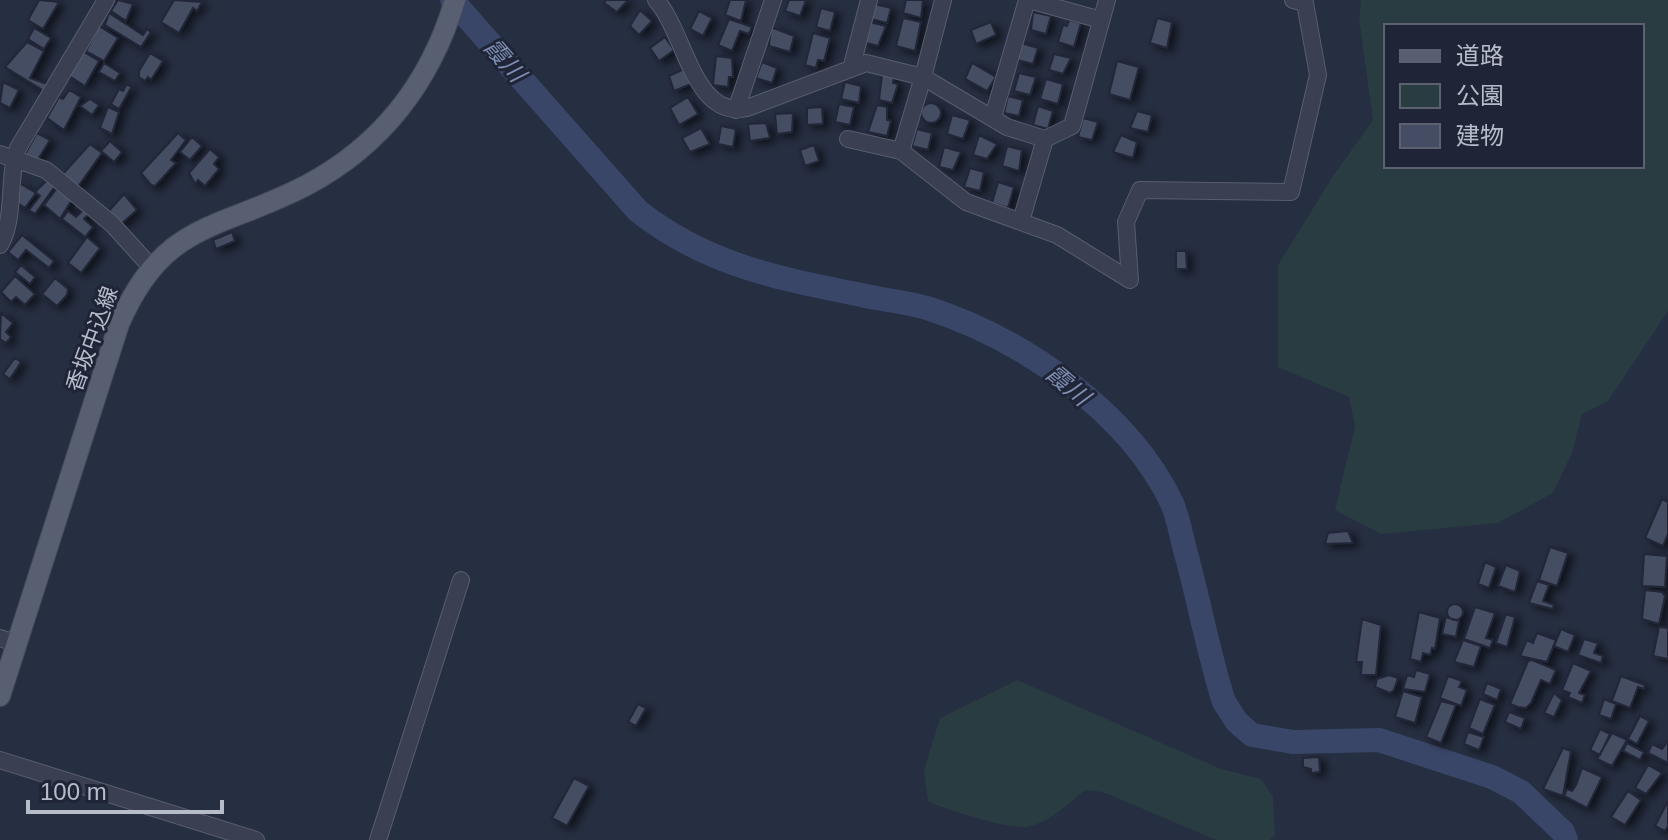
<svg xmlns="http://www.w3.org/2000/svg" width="1668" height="840" font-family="Helvetica,'Noto Sans JP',sans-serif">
  <defs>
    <filter id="shadow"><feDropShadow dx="5.5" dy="3.5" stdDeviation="4" flood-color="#0009"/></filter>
  </defs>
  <rect width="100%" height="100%" fill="#262e41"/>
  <path fill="#283c42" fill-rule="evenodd" d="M1361,0H1668V311L1608,401L1582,414L1572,453L1553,493L1498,523L1381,534L1335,510L1355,426L1349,397L1278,367V265L1333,176L1373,120L1359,19ZM1642,26V166H1386V26Z
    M1017,680L1221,769L1261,779L1273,797L1275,835L1270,840H1216L1103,792L1085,790C1068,804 1049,823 1026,827C1009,829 945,810 928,801L924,770L940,718Z"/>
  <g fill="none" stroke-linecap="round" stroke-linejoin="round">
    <path stroke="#394668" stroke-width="24" d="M452,0L638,211C707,265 777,278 861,295C883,300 906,302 927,308C1021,338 1128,411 1172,503C1178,517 1181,535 1185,550C1199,600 1208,652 1224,702L1237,722L1252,735L1293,742L1379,740L1492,777L1521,792L1563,832L1566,840"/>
  </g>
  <path fill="#454d64" stroke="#212738" stroke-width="2" filter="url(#shadow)" d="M39,0L59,2L43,29L28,20Z
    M118,0L133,4L126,21L111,11Z
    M174,0L202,2L197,11L193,8L179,33L161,22Z
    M606,0H628L617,12L604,3Z
    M730,0H746L741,21L725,15Z
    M789,0H806L800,16L785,11Z
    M906,0H923L921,18L903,13Z
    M875,4L891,8L887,23L871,19Z
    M821,8L835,12L830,31L816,27Z
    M640,10L652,21L639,35L630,26Z
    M699,11L712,18L703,36L690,29Z
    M1033,12L1051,16L1046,34L1031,30Z
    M109,13L143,35L147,29L151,32L141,47L105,25Z
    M903,18L921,22L915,51L896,46Z
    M1157,18L1172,22L1167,48L1150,43Z
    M729,19L752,27L749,34L740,31L732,51L718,45Z
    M1069,20L1081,23L1074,47L1058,42L1063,25L1067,26Z
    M869,22L886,26L878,46L863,42Z
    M991,22L996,35L976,44L971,30Z
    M99,26L118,38L104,61L86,51Z
    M771,27L794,36L790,52L769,46Z
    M34,28L51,38L44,49L28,39Z
    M813,33L830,38L824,61L818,60L816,68L805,65Z
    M665,37L674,50L659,61L650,48Z
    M27,42L44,51L30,78L47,84L44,91L5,67Z
    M1021,43L1038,48L1033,64L1017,60Z
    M84,52L99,61L85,86L69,76Z
    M150,53L163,61L151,80L148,77L145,81L139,77V71Z
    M1054,54L1071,58L1063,74L1049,70Z
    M716,56L732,58L733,77H729L728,87L713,85Z
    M1117,61L1139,67L1130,100L1109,94Z
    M762,62L777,68L772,83L756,78Z
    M104,63L120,73L115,81L99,72Z
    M972,63L996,77L987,91L965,79Z
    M684,69L691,84L674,91L669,76Z
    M1019,73L1036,77L1030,95L1014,91Z
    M882,74L894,76L893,83L898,84L892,103L879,100Z
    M1046,79L1063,84L1058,104L1040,99Z
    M3,82L19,90L10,108L0,103Z
    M845,82L861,86L859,103L841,99Z
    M126,85L132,86L119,109L111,104L119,89L123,91Z
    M69,90L81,97L64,130L47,118L59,97L63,99Z
    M1008,96L1023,100L1019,116L1004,113Z
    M688,97L698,114L679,125L670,108Z
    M90,99L99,105L92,115L80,106Z
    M921 113a10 10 0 1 1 20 0a10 10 0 1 1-20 0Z
    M839,104L854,107L850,125L835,122Z
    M877,105L887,107V120L891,121L887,136L868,132Z
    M1038,106L1053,111L1048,129L1033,125Z
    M108,107L119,112L112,134L100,128Z
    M822,107L823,124L807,125V108Z
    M1137,111L1152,115L1148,132L1130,128Z
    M793,113L792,132L777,134L775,114Z
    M952,115L970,120L963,139L947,134Z
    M1083,118L1098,122L1092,140L1078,137Z
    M766,123L770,138L750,141L748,124Z
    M721,126L736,129L733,147L718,144Z
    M701,128L710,144L690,152L682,138Z
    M917,129L932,133L928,150L912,146Z
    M37,133L50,140L37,161L25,154Z
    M178,133L186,140L171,160L176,163L155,186L151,185L141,173Z
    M979,135L997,144L987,159L973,155Z
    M1121,135L1137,142L1133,158L1113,152Z
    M192,137L202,146L190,160L180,152Z
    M110,141L122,152L114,162L101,151Z
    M90,144L102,153L77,188L61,176Z
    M814,145L819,161L805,166L800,150Z
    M1007,146L1022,150L1019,171L1002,166Z
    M944,147L961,152L953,170L939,167Z
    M210,149L219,157L214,164L219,169L205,186L198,180L195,184L189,173Z
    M970,168L984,172L980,191L964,187Z
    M48,179L56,185L35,214L29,210L40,196L35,192Z
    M998,182L1014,187L1008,208L992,203Z
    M21,184L36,193L25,208L16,202L15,192Z
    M59,186L73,198L60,219L44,205Z
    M124,194L137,210L120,225L107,213Z
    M80,202L91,211L84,219L93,227L85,237L62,219L68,211L76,217L82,211L76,207Z
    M232,232L235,241L216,249L213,240Z
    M22,235L54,261L49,268L26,250L18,260L8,252Z
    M87,237L100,248L81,273L68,263Z
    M1176,251H1186L1187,269H1176Z
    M21,265L35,277L30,284L15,272Z
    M15,276L35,294L25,305L16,297L11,302L1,292Z
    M55,278L68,289L67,295L57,306L42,294Z
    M1,313L13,323L6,332L11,337L6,343L0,339Z
    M15,358L21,362L10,379L3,374Z
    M1662,499L1668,502V534L1663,546L1645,538Z
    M1348,531L1353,543L1325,544L1328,533Z
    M1550,547L1568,553L1557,586L1539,580Z
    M1644,554L1667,556L1665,587L1642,586Z
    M1485,562L1496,567L1489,588L1478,584Z
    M1506,565L1520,571L1515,592L1498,586Z
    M1537,581L1549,585L1543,601L1554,605L1553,609L1529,603Z
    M1645,590L1662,592L1665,596L1659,624L1642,619Z
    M1447 612a8 8 0 1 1 16 0a8 8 0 1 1-16 0Z
    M1475,607L1495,613L1486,638L1493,640L1490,648L1464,639Z
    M1419,612L1440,618L1435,649L1432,648L1430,655L1423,653L1421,662L1410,659Z
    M1506,614L1515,617L1507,647L1496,643Z
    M1446,617L1459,621L1456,637L1442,634Z
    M1362,619L1381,625L1376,675H1361L1362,662H1356Z
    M1659,627L1668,628V659L1653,656Z
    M1561,629L1575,635L1568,652L1554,646Z
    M1537,633L1556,640L1547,662L1520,656L1527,640L1533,643Z
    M1584,639L1598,643L1594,653L1603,656L1601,663L1578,655Z
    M1463,640L1481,646L1474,667L1454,662Z
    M1532,660L1556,670L1550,684L1541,680L1531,703L1526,708L1518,707L1510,704L1528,661Z
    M1573,663L1591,671L1579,693L1585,695L1582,703L1568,697L1570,693L1562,690Z
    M1416,670L1430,674L1425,692L1403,689L1407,675L1414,677Z
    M1389,675L1398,678L1394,690L1390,693L1375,687L1377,679Z
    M1448,676L1462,681L1459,687L1467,690L1461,706L1440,698Z
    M1621,676L1645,685L1644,689L1638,687L1630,708L1612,701Z
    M1487,683L1501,689L1497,700L1483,694Z
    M1403,691L1422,697L1415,723L1395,717Z
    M1554,693L1562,700L1554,717L1544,713Z
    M1480,699L1495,705L1483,734L1469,728Z
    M1604,699L1616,704L1611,719L1599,715Z
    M1441,701L1456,705L1441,743L1426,737Z
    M638,704L646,708L636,726L628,722Z
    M1509,712L1525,718L1521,729L1505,722Z
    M1640,716L1649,721L1637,744L1628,739Z
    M1600,729L1610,734L1600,755L1590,750Z
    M1468,732L1484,737L1479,750L1464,744Z
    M1612,733L1627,740L1612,766L1597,759Z
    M1668,741V763L1648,753L1652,744L1662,749Z
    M1627,743L1644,752L1640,760L1623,751Z
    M1563,748L1571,751L1563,796L1543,789Z
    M1319,757L1320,772L1311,773V769L1303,767V758Z
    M1648,765L1662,773L1646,794L1635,788Z
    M1582,768L1602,777L1587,808L1564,796L1567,789L1572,791L1576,785Z
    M574,778L589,786L567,826L552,818Z
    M1628,791L1641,800L1625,825L1611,817Z
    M1668,801V826L1665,831L1655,826Z"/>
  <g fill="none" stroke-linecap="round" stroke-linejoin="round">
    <defs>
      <path id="minor" d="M656,0C685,31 693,120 747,108L866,63L923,77L901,151L966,202L1057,235L1130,280L1126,222L1140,190L1291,192L1318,75L1305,3L1293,0
        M943,0L923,77L1007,127L1045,139L1072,126L1107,0
        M1029,0L1101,20
        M851,69L869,0
        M736,110L773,0
        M993,117L1027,0
        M848,139L901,151
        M0,154L46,170L112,224L151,267
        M1021,221L1045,139
        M0,245C16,217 7,179 18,148L106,0
        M0,638L17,644
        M0,760L256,840
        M378,840L461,580"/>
      <path id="major" d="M0,696L119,324C164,220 219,231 307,185C382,145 431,81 455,0"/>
    </defs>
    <use href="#minor" stroke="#585e6e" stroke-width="18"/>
    <use href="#major" stroke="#44495a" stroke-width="22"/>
    <use href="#minor" stroke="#3a4051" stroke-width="16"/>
    <use href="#major" stroke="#585f71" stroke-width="20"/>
  </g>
  <g text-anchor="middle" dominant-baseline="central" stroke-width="6" stroke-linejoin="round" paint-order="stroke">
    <g font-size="22" fill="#b7bccb" stroke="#1f2536">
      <text transform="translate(92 339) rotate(-70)">香坂中込線</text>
    </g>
    <g font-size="24" font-style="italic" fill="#7e8db2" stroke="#1f2536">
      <text transform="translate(505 60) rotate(49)">霞川</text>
      <text transform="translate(1068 385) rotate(40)">霞川</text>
    </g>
  </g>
  <rect x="1384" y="24" width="260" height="144" fill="#1f2536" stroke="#5c6172" stroke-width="2"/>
  <rect x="1400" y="50" width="40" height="12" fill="#585f71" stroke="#5c6172" stroke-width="2"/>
  <text x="1456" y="64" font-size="24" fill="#b7bccb">道路</text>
  <rect x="1400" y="84" width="40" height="24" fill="#283c42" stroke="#5c6172" stroke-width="2"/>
  <text x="1456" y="104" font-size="24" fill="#b7bccb">公園</text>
  <rect x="1400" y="124" width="40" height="24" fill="#454d64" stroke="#5c6172" stroke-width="2"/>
  <text x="1456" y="144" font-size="24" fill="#b7bccb">建物</text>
  <path d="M28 800v12h194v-12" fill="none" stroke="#b7bccb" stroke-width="4"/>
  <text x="40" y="800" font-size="24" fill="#b7bccb" stroke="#1f2536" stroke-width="6" paint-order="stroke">100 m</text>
</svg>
